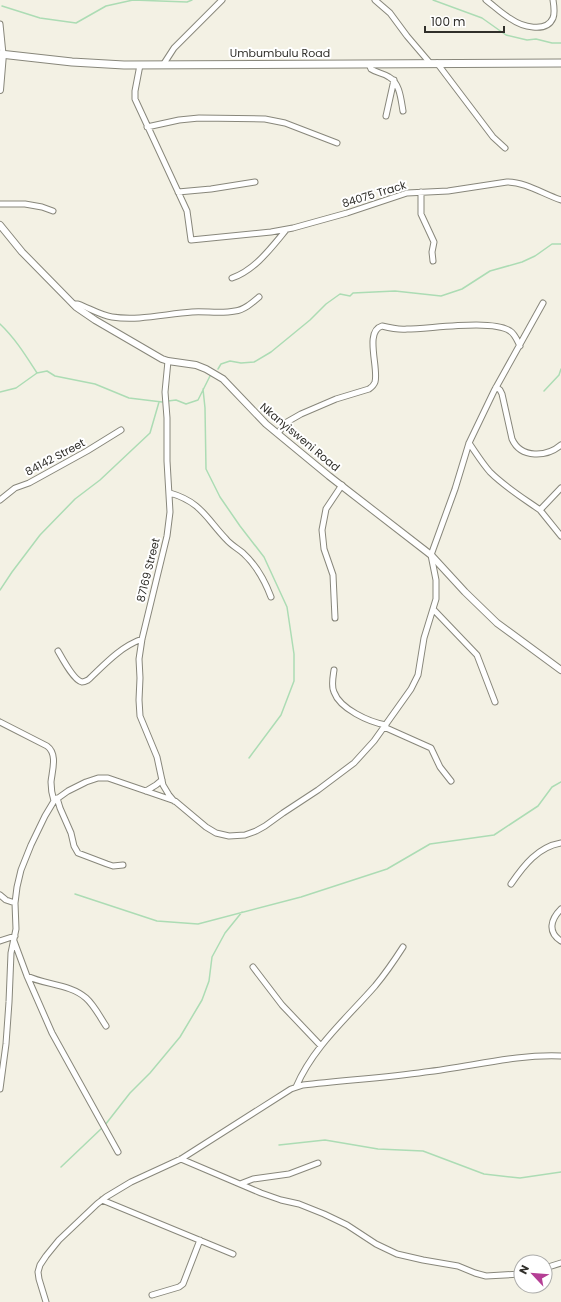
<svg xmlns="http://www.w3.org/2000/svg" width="561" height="1302" font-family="Poppins,sans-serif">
  <rect width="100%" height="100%" fill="#f3f1e4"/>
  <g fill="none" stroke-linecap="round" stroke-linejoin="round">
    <path stroke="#acdcb4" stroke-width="1.5" d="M433,0L482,18L506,35L527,40L536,39L552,43H561
      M2,6L40,18L76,23L106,6L133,0L187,2L192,0
      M0,324C15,338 26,356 37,373L47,371L55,376L95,384L129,398L162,402
      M218,369L221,364L230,361L241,363L254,362L271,352L310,320L326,304L340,294L350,296L353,293L395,291L441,296L462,289L490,271L522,262L535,256L552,244H561
      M203,389L205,408L206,469L220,497L240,526L264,557L287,607L294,654V681L281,715L249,758
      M544,391L559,375L561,369
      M0,392L16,388L37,373
      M168,401L176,400L186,404L198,400L210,376
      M0,590L12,572L40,535L75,499L100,480L150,433L159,402
      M75,894L157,921L198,924L301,897L387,869L430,844L494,835L538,806L552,787L561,782
      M105,1125L130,1093L150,1073L180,1037L202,1000L209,981L212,957L225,933L242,912
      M279,1145L325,1140L378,1149L423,1151L484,1174L520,1178L561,1172
      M61,1167L102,1128"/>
    <defs>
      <path id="minor" d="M375,0L390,13L407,36L430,63
        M486,0C494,6 502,14 511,19C521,26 546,34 553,18C555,13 554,6 553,0
        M0,24L3,54
        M437,63L493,137L505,148
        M369,64L371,69C377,73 383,73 389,77C400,83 401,100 403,111
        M140,65L135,91V99L187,211L191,240L271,232L293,228L347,213L407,193L448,191L507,182C526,182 543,194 561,200
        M163,65L174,48L222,0
        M386,116L394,80
        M147,127L179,120L199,118L265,119L285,123L337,143
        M178,192L211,189L255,182
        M421,192V214L434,242L432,252L433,261
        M0,204H25L42,207L53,211
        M232,278C255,270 271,248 286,230
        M73,304H78C89,308 100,315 112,317C139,321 165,314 192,312C206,311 221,314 235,311C244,310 252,303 259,297
        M168,361L165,392L167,418V461L170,512L167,536L142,639L139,659L140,678L139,700L140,716L157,757L163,785L169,795L174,801
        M496,387L500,390L502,394L512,439C521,459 547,457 561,445
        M278,433L287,422L301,414L336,399L369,389C372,387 374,385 375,382C379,368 364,331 382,326C390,328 398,330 407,329C430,329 492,319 510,331C515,334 517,340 520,346
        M469,443C476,453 482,463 490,472C505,487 523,498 540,510
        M561,488L540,510L561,536
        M170,493C201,502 206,518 226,539C231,545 237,548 243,553C255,564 265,581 271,597
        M0,500L15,488L29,483L87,451L121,430
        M433,609L477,655L495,702
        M335,618L333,575L324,549L322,530L326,509L342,485
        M58,651C62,658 74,681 82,682C84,682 86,681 88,680C105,664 120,647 142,639
        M334,670C333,677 331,686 334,692C340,709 369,722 386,725
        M0,722L47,746C58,754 52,771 51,782C51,789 52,795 54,801
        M384,727L431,748L440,767L451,781
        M146,791L156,785L162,780
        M57,798L60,808L71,833L74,846L78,853L107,864L113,866L123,865
        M511,884C524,865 538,847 561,843
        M0,895L6,900L15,903
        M561,909C551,919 547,932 561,941
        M0,941L15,936
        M14,941L27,976L52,1033L118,1152
        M253,967L282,1005L321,1046
        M27,976C45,985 70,984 86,998C94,1005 100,1017 106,1026
        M296,1087C313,1047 347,1018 375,986C385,974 394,961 403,947
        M0,1089L6,1044L9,1002L11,953L16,929L15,903L17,887L21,870L31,845L45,816L54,801L68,791L86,782L98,778H108L175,801L206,827L216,833L229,836L245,835L256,831L265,826L283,813L318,790L354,763L374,741L411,689L418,675L424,638L436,599V580L431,555L455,489L469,443L494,391L543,303
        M181,1159L261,1193L281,1200L299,1204L324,1214L347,1225L376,1244L397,1254L423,1260L458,1266L475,1273L486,1276L521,1274
        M240,1184L253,1179L289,1174L318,1163
        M102,1200L233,1254
        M545,1268L561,1263
        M152,1295L179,1287L183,1284L200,1240
        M46,1302L39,1279L38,1272L40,1265L46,1256L59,1240L97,1204L106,1197L131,1182L181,1159L291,1089L303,1085C344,1080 385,1078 425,1072C471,1067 515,1054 561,1056"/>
      <path id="tertiary" d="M0,90L3,54
        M0,225L22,252L76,307L95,320L162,359L168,361L196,365L206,369L223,379L266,424L329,476L431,555L465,592L497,623L561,670"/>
      <path id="secondary" d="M0,54L72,62L124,65L561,63"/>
    </defs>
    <use href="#minor" stroke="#88877b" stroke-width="7"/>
    <use href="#tertiary" stroke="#88877b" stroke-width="8"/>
    <use href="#secondary" stroke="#88877b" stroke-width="9"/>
    <use href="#minor" stroke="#fff" stroke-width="5"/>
    <use href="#tertiary" stroke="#fff" stroke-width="6"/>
    <use href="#secondary" stroke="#fff" stroke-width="7"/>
  </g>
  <g text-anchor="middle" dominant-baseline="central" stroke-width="4" stroke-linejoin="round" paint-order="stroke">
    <g font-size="11" fill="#302f2a" stroke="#fff">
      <text x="280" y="53">Umbumbulu Road</text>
      <text transform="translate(374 194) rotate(-17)">84075 Track</text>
      <text transform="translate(300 437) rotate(40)">Nkanyisweni Road</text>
      <text transform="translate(55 457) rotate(-28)">84142 Street</text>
      <text transform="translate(148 570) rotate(-76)">87169 Street</text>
    </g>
  </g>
  <g transform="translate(533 1274) rotate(296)"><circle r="19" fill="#ffffff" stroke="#acacaa"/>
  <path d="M0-3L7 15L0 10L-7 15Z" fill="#b53f95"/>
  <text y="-6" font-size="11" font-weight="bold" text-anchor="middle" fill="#302f2a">N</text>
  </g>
  <path d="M425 26v6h79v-6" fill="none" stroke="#302f2a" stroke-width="2"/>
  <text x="431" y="26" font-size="12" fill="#302f2a" stroke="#ffffff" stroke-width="3" paint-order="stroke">100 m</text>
</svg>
